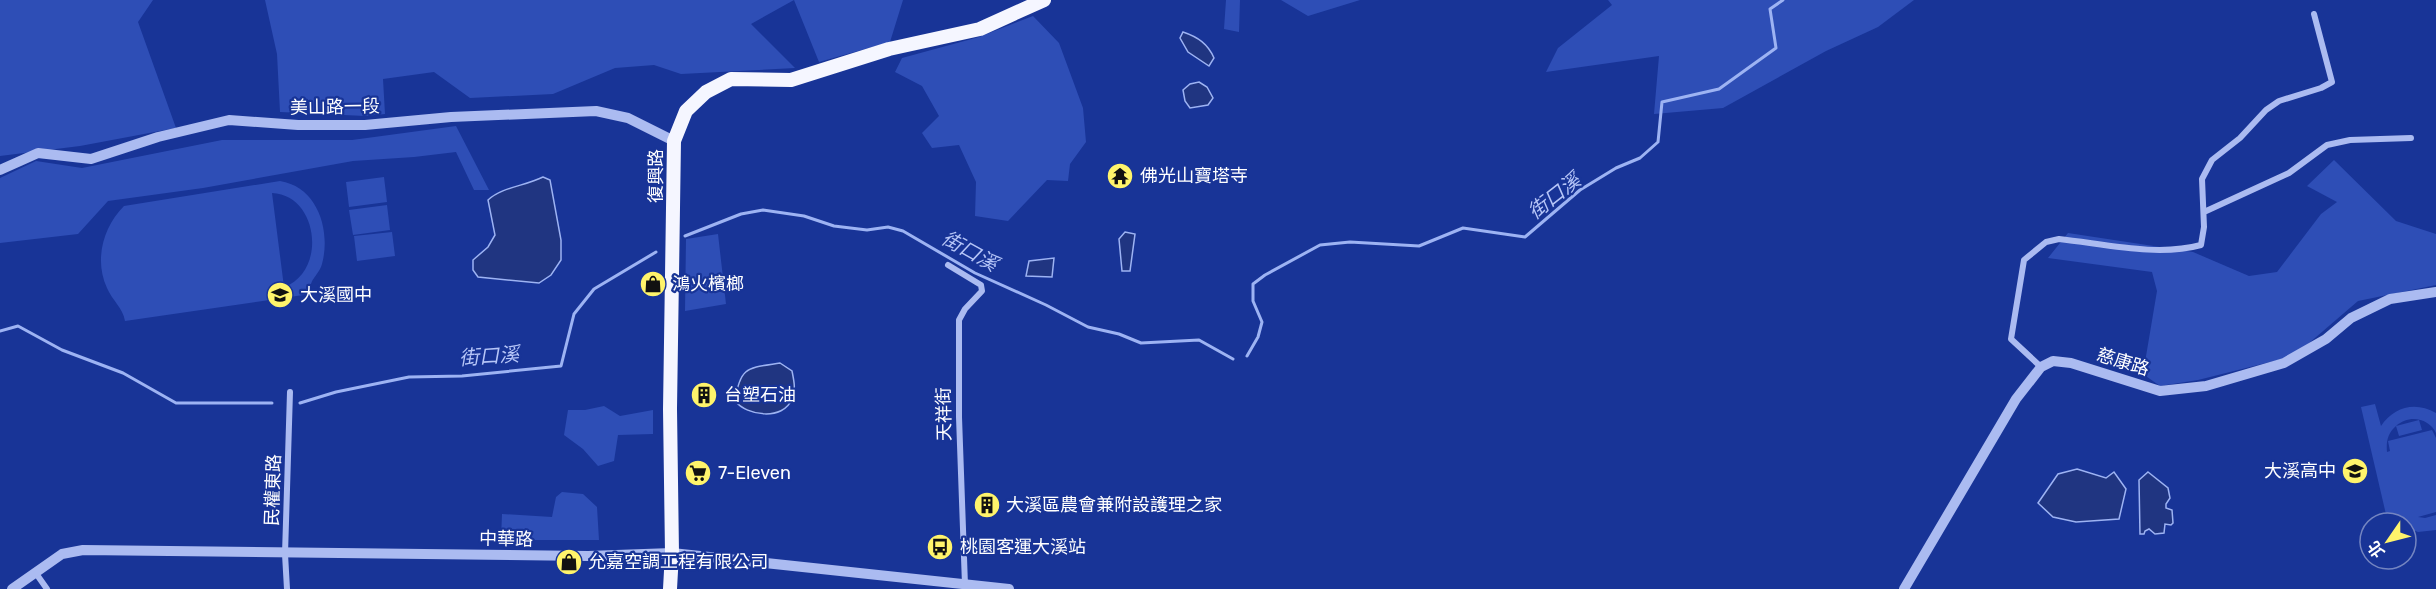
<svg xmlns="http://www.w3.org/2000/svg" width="2436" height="589" font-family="Rubik,'Noto Sans TC',sans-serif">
  <rect width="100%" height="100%" fill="#183497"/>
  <path fill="#2e4eb6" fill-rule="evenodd" d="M0,0H153L138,22L176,128L80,146L0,156Z
    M265,0H903L890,42L819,62L794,0L751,24L795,68L681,74L654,65L615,68L553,94L470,98L434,72L383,79L385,114L365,116L280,112L277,54Z
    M1226,0H1240L1239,32L1224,29Z
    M1281,0H1360L1308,16Z
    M1608,0H1914L1878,27L1826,51L1723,108L1654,114L1659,56L1546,72L1558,48L1612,5Z
    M1033,16L1059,43L1083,108L1086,142L1070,164L1068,181L1047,180L1008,221L975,216L976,182L959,145L932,148L922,133L939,116L922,86L895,72L902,58L979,37Z
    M456,126L489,190H474L456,152L414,157L353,161L203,188L108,201L78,234L0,243V178L36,161L82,168L222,140H352Z
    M2334,160L2396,221L2436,234V285L2358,301L2294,356L2198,380L2160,386L2143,374L2157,291L2152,272L2048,258L2068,233L2193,252L2249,276L2277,272L2321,214L2337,202L2307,186Z
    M384,177L387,202L349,207L346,182Z
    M280,181C318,187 331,231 322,264C318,277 309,278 310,294L125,321C123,308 112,300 107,288C94,260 103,227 124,206ZM272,193C319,195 327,272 284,287Z
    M387,205L390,230L353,235L349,210Z
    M392,232L395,256L357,261L354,236Z
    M718,234L726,304L685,311L686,239Z
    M2375,404L2381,426C2394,407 2415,401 2436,413V433C2429,418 2409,414 2396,426L2419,420L2422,430L2399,436L2396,426C2388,433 2386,441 2387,452L2390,451L2388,441L2432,430L2436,438V512L2418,517L2425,518L2436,515V530L2418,532L2406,527V523H2388L2361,407Z
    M604,406L620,416L653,410V434L618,435L614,461L598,466L583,449L564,435L568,410H585Z
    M562,492L583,494L597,507L599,540H501L502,514L552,517L556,497Z"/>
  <path fill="#203581" stroke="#9db3f3" stroke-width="1.5" d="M1183,32C1198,37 1208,44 1214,58L1209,66L1188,52L1180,38Z
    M1199,82L1207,87L1213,98L1208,105L1190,108L1185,101L1183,90L1190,84Z
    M543,177L550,180L561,240V260L551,275L539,283L478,277L473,270V260L488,247L495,235L488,200C502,187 525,186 543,177Z
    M1125,232L1135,234L1130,271H1122L1119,239Z
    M1054,258L1052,277L1026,276L1029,261Z
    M780,363L792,371C794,381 796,389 792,399C783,421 747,416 735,401C740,366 748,368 780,363Z
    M2077,469L2106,478L2114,472L2126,489L2119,519L2076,522L2053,517L2038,503L2058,474Z
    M2148,472L2168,488L2170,498L2166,504V508L2172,510L2173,523L2171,525L2165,524L2164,533L2155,534L2149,529L2145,531L2144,534H2140L2139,480Z"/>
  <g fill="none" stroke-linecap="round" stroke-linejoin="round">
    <path stroke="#9db3f3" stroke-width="3" d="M685,236L741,214L763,210L804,216L834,226L867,230L888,227L903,231L975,273L1046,305L1088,327L1119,334L1141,343L1199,340L1233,359
      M0,331L18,326L62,350L123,373L176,403H272
      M1247,356L1258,337L1262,322L1253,301V284L1265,275L1320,245L1350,242L1419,246L1463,228L1525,237L1580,190L1616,168L1640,158L1658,142L1662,102L1719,89L1776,48L1770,9L1783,0
      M300,403L336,392L409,377L462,376L561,366L574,314L594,289L656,252"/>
    <path stroke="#abbbf1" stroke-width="6" d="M2204,212L2289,173L2327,145L2350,140L2411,138
      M948,265L981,285L982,291L965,309L959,320V417L965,585
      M2041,367L2011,339L2024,260L2046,242L2059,239C2105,244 2157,257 2201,245L2204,227L2202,179L2212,160L2240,138L2266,110L2279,101L2321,88L2332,82L2314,14
      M35,572L47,589
      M287,589L285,554L290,392"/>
    <path stroke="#abbbf1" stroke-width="10" d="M0,170L38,153L91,159L158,137L229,120L298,125H365L451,117L596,111L628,118L674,141
      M12,589L62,554L83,550L588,556L672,553L1009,589
      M1904,589L2016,399L2041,367L2053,361L2071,363L2160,391L2206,386L2284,363L2326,339L2351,318L2390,299L2436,292"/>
    <path stroke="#f5f6ff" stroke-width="14" d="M670,589L672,553L670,409L674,141L686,111L706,92L731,79L791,80L889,49L980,29L1044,0"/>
  </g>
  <defs>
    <symbol id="temple-disc" viewBox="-11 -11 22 22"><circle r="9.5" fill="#fff46b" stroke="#183497"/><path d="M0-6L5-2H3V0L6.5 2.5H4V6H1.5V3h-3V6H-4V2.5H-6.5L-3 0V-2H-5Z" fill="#111"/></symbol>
    <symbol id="shop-disc" viewBox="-11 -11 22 22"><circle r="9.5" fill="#fff46b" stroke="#183497"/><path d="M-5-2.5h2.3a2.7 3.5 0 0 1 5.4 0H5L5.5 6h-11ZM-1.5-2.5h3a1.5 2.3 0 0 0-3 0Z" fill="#111"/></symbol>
    <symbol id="school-disc" viewBox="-11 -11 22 22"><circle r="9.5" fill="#fff46b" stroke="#183497"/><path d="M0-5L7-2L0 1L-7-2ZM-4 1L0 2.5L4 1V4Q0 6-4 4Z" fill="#111"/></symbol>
    <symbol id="building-disc" viewBox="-11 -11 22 22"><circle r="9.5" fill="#fff46b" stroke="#183497"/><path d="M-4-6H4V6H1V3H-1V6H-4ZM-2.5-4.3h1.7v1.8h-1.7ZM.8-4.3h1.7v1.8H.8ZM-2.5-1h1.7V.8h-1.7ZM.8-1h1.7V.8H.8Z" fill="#111"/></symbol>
    <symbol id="supermarket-disc" viewBox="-11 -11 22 22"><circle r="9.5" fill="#fff46b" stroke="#183497"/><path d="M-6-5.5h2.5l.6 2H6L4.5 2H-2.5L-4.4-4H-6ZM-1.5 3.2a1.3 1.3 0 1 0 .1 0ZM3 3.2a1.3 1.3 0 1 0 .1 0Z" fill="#111"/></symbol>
    <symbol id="bus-disc" viewBox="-11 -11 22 22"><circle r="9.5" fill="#fff46b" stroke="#183497"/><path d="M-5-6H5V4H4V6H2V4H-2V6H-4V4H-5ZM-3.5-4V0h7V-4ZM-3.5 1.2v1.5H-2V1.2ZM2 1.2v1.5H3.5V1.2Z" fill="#111"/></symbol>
  </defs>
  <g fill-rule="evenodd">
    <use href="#temple-disc" x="1105" y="161" width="30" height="30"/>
    <use href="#shop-disc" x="638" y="269" width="30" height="30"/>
    <use href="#school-disc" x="265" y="280" width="30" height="30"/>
    <use href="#building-disc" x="689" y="380" width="30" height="30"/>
    <use href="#school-disc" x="2340" y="456" width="30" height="30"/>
    <use href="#supermarket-disc" x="683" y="458" width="30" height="30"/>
    <use href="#building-disc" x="972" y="490" width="30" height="30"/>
    <use href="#bus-disc" x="925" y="532" width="30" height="30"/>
    <use href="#shop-disc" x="554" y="547" width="30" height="30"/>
  </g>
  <g text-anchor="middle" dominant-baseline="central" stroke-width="4.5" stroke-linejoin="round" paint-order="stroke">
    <g font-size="18" fill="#fff" stroke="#183497">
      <text transform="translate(335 107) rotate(-1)">美山路一段</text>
      <text transform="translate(656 176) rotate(-90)">復興路</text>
      <text transform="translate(2123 362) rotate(17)">慈康路</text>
      <text transform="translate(944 414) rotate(-91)">天祥街</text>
      <text transform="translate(273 490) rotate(-88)">民權東路</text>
      <text transform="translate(506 539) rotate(1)">中華路</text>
    </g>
    <g font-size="18" fill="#fff" stroke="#183497" text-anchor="start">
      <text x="1140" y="176">佛光山寶塔寺</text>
      <text x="672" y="284">鴻火檳榔</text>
      <text x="300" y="295">大溪國中</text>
      <text x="724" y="395">台塑石油</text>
      <text x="2336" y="471" text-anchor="end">大溪高中</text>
      <text x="718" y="473">7-Eleven</text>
      <text x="1006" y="505">大溪區農會兼附設護理之家</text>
      <text x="960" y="547">桃園客運大溪站</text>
      <text x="588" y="562">允嘉空調工程有限公司</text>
    </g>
    <g font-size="20" font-style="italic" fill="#b7c6f8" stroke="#183497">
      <text transform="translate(1554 196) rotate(-38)">街口溪</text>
      <text transform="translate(970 251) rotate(29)">街口溪</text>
      <text transform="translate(489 356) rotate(-4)">街口溪</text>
    </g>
  </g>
  <g transform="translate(2388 541) rotate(235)"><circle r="28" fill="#183497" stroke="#7485c1" stroke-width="1.5"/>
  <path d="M0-4.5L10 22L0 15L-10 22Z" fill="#fff46b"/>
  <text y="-9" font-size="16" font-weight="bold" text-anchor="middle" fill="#ffffff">北</text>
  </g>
</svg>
